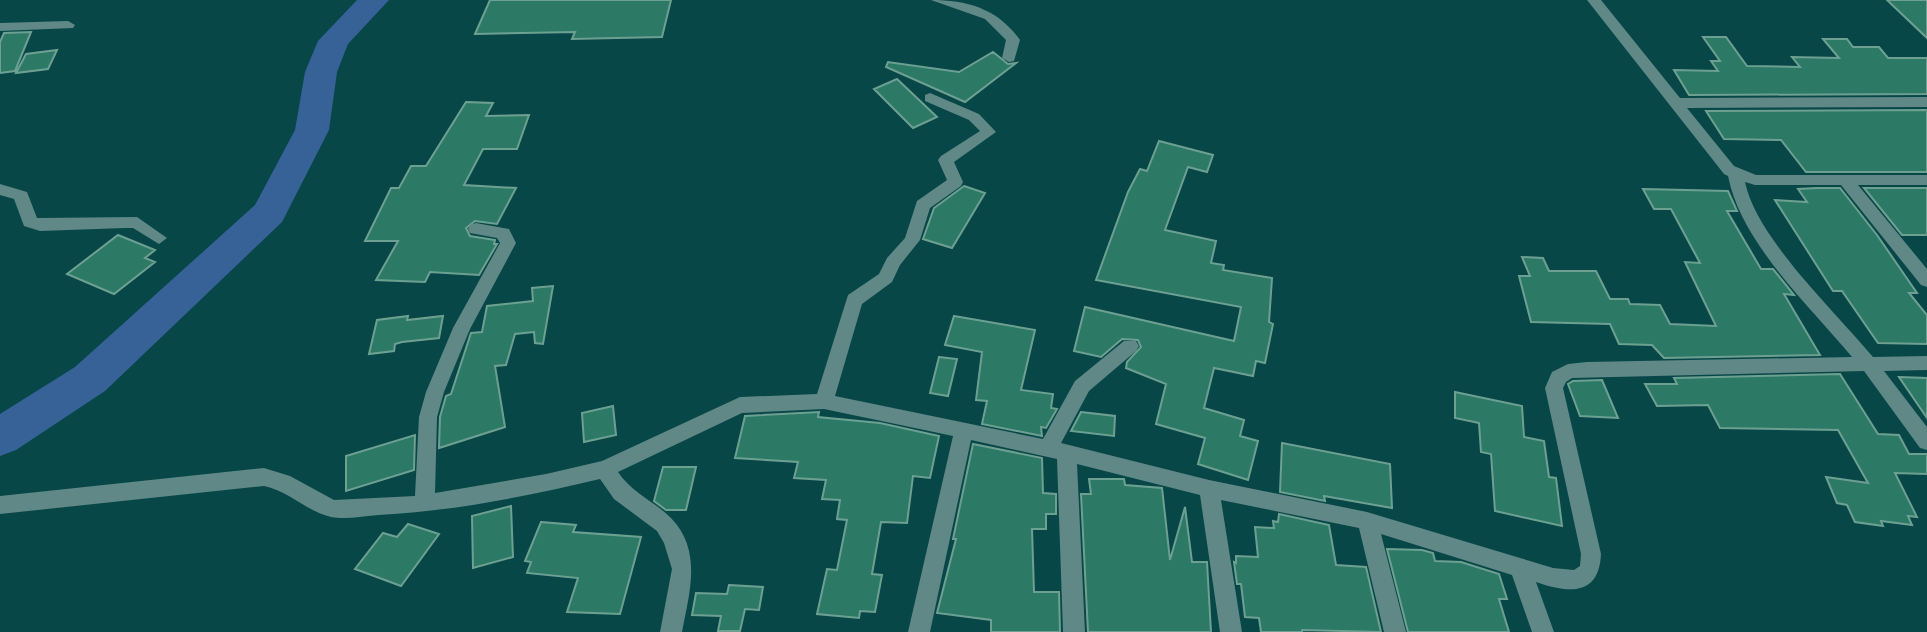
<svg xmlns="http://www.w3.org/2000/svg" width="1927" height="632" font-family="Georgia,serif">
  <rect width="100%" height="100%" fill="#084747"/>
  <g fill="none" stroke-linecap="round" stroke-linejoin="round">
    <path fill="#366298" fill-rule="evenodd" d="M357,0H389L348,44L337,72L329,130L282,222L105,391L16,450L0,456V414L75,367L255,205L295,130L305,72L318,41Z"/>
  </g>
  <path fill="#2c7966" stroke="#6ea092" stroke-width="2" d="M490,0H671L662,37L572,39L575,32L475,34Z
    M1887,0H1927V38Z
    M31,32L15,71L0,73V42L4,33Z
    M1703,37H1726L1747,66L1800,67L1792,57L1839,58L1823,39H1847L1853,47H1879L1888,58H1927V94L1689,95L1674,70L1718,71L1711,61H1720Z
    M57,50L48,69L16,73L26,54Z
    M993,52L1008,64L1016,63L965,102L886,67L888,62L959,72Z
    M897,79L937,117L913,128L874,89Z
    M466,102L493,103L486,116L529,115L517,149H483L464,185L516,188L497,224L475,221L466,228L470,236L495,240L494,244H497L479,275L430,272L425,282L376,280L398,241H365L391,188H399L411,166H426Z
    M1927,110V172H1806L1781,140L1724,139L1706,111Z
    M1159,141L1213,155L1207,172L1188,167L1165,230L1216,241L1211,263L1224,265L1223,270L1272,278L1269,322L1273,324L1265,363L1256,361L1253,376L1214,368L1204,408L1244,420L1240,436L1258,441L1248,480L1198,464L1205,438L1156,424L1166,384L1126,368L1127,362L1141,347L1138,340L1122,339L1101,357L1074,351L1085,307L1234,341L1241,307L1096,280L1128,192L1140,169L1147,171Z
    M964,186L985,193L952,248L923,239L934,208Z
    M1817,188H1840L1877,235L1917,293H1909L1927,315V344L1878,343L1842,291H1833L1775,200L1807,202L1798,189Z
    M1864,188H1927V235H1902Z
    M1643,189L1728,191L1737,211H1727L1761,269H1773L1794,295L1784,294L1820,355L1664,358L1652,345L1619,344L1610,324L1531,322L1519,276H1530L1522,257L1543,258L1549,271H1596L1610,299H1628L1630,304L1660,305L1670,324L1716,326L1685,262L1700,263L1671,209H1654Z
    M118,235L155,250L145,258L155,262L114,294L67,274Z
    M553,286L543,344L535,343L534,332L515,334L506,365L495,366L505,427L439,448L440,417L446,396L451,394L471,333L482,332L487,306L533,301L532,288Z
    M408,316L407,320L443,316L439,338L402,342L395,344L394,351L369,354L377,320Z
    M954,316L1035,330L1021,390L1053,394L1051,408L1057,409L1046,428L1041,427L1042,436L982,424L987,401L976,400L982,352L945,345Z
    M939,357L957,359L948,396L930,393Z
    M1840,374L1878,434L1899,435L1909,454H1927V474L1895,473L1917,517L1908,516L1912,525L1881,521L1883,526L1855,522L1847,505L1837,503L1826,477L1868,483L1838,430L1720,428L1708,405L1657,406L1645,384H1677L1674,378Z
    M1899,377L1927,378V418Z
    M1602,380L1618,418L1580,416L1568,384L1573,381Z
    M1455,392L1522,406L1524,437L1544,441L1549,477L1556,478L1562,526L1495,511L1491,454L1481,452L1479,423L1455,418Z
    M613,406L616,435L584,442L582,413Z
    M819,412L818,417L880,423L939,436L930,478L913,476L907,523L881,522L872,574L882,575L875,612L860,611L859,618L817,614L827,569L837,570L847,520L837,519L840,500L822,499L826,480L794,478L798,462L735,458L745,416Z
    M1081,412L1115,416L1114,436L1071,431Z
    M415,435L414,470L346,491V456Z
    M1282,443L1390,464L1392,508L1324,496L1325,501L1280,492Z
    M973,444L1042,458L1043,493L1056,494V514H1046V529H1032L1034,592H1059L1060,632H991V620L937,613L956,539H953Z
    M663,467H696L686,510H666L654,501Z
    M1089,479H1124L1125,485L1162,488L1170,560L1185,507L1192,562H1207L1211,632H1088L1081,494H1091Z
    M511,506L513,557L473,568L472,516Z
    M1279,514L1329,525L1336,565L1366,567L1381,632L1302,630V632H1261L1259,618L1245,617L1241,584H1237L1234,562L1236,563V556L1258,557L1255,527L1274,528L1273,521L1278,522Z
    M541,522L576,525L573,532L641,537L620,614L567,612L578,578L527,573L531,562L525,561Z
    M408,524L439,534L401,586L355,569L383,533L397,537Z
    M1387,549L1422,550L1433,553L1435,561L1461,562L1499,574L1507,599H1499L1509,632H1408Z
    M729,585L763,587L759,610L745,609L740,631H718L721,616L692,615L696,593L727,594Z"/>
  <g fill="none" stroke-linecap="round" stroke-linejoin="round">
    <path fill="#5f8887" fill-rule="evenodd" d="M931,0C968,0 998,9 1020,40L1014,61L1009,62L1002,58L1006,40L985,19Z
      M1587,0H1601L1680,98L1927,97V107L1687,108L1734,166L1756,175H1927V185H1858L1927,269V287L1921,285L1841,185H1755L1745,182C1757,239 1835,311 1873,357L1927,356V370L1884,371L1927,427V450L1920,448L1864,371L1572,378L1566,382L1563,388L1601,554C1599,597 1568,593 1536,582L1554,632H1532L1512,575L1381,534L1406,632H1384L1359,528L1221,500L1242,632H1220L1200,495L1077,464L1085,632H1063L1057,459L971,440L930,632H908L953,436L824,409L742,413L618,472C632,493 654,501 671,518C703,551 689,594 682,632H660L672,569L664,543L657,531L614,499L600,479C528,496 454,511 379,515C364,516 346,520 331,517C306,511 289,491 264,486L0,514V496L264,468L290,476L334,500L415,496L419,417L426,392L453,328L500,243L497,238L470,233L468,229L470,225L476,223L509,229L516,243L470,329L444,392L437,417L435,493L546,474L602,461L740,397L817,394L848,295L879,274L887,258L905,238L917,201L947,180L938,160L941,156L980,131L969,120L925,101V95L930,93L979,114L996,132L954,162L963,182L961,186L930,208L920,240L900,265L892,282L862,304L835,396L1043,439L1075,381L1124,341H1136L1139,346L1136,351L1089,391L1061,443L1209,480L1367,512L1553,568L1574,570L1580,566L1581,554L1545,388L1552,372L1568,364L1587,362L1852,357C1809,305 1741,243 1728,176L1724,174Z
      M68,21L75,25L73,28L0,31V23Z
      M0,184L27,192L37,218L137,217L167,238L159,244L133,228H125L40,231L24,226L14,199L0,195Z"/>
  </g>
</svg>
